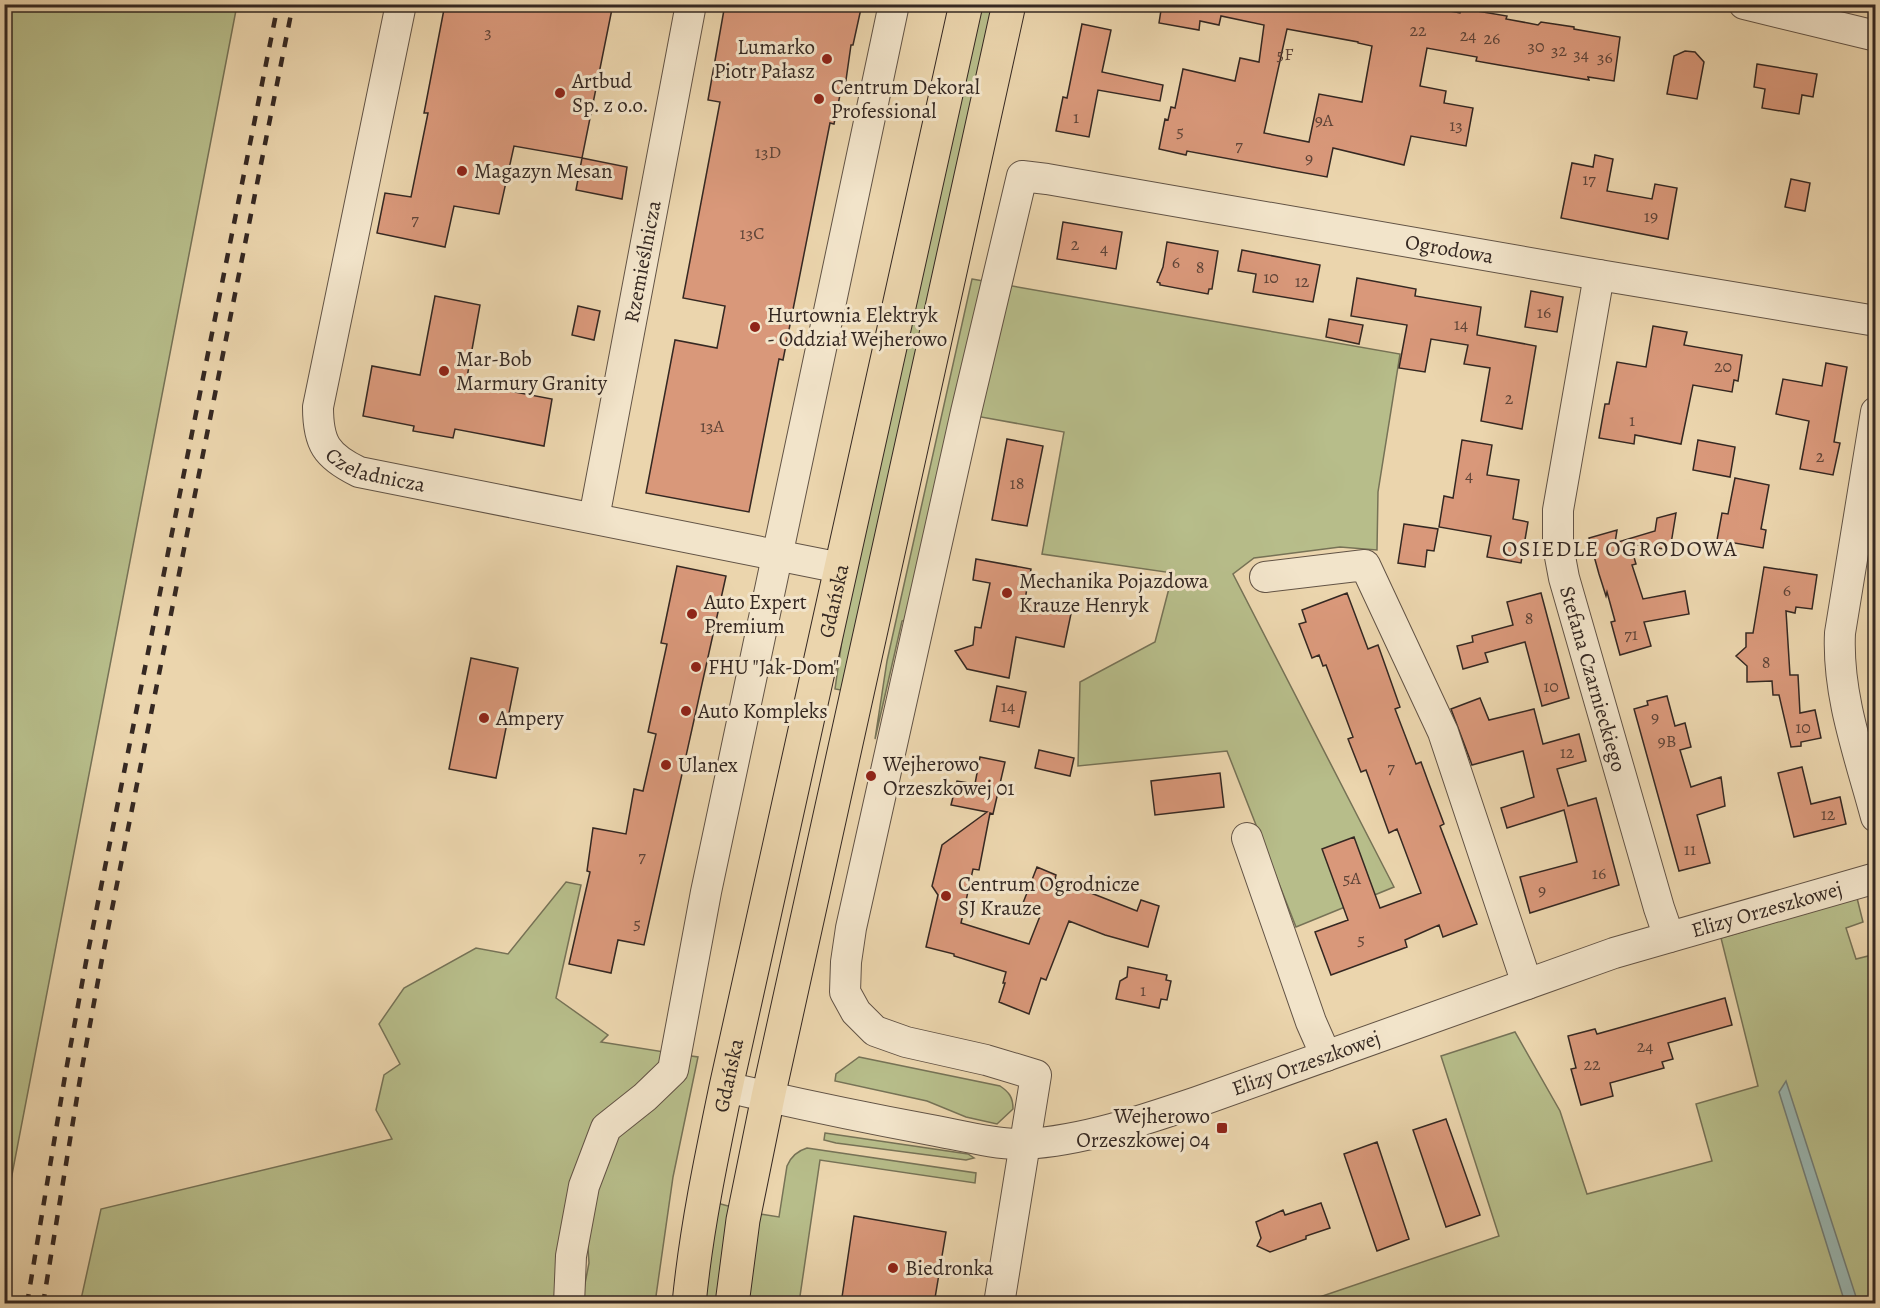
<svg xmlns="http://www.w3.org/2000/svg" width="1880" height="1308" font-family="Alegreya,serif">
  <rect width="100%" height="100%" fill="#ebd5ad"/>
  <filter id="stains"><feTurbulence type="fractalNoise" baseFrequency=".00333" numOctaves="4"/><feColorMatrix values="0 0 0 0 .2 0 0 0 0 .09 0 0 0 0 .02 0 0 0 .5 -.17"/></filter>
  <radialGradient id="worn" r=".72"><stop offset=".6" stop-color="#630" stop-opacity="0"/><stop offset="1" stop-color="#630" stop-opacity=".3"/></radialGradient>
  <path fill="#b7bd8a" stroke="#767256" stroke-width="1.5" d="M5,4L237,5L5,1211L4,5Z
    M981,5H997L846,691L835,689L846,612Z
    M972,279L1400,354L1378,492L1377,550L1340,547L1254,558L1233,574L1394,887L1296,927L1227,751L1078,766L1080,682L1155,642L1173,573L1042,554L1064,432L976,416L908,619L902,621L875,739L887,661Z
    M566,882L581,885L556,998L608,1035L601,1042L671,1053L660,1076L606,1112L559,1303L80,1304L101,1209L392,1139L376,1110L384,1075L400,1064L379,1024L404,988L476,948L508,954Z
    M1857,898L1863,922L1846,928L1856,959L1876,954L1875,1303L1299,1304L1499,1236L1441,1056L1515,1032L1560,1111L1587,1194L1712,1161L1696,1104L1758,1086L1721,938Z
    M684,1055L698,1057L673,1177L655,1303L581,1304L589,1263L586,1219L604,1146Z
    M859,1057L1000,1086C1009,1092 1013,1097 1013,1109L997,1124L966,1117L927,1101L835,1081L836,1074Z
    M825,1133L968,1154L974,1158L966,1160L836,1143L824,1140Z
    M807,1148L976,1173L975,1183L820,1160L799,1303H802L747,1304L760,1214L779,1217L787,1166C791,1156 797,1151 807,1148Z
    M717,1203L732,1207L717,1303L704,1304Z"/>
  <path fill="#9ab7b2" stroke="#727e78" stroke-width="1.5" d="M1786,1081L1858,1303H1845L1779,1092Z"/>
  <path fill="#d9987a" stroke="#352822" stroke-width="1.5" fill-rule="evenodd" d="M445,4H613L582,158L514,146L499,214L454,206L445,247L377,233L385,193L411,197L428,113H424Z
    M725,4H862L853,45H851L846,80L843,91L841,90L834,124L830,123L783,360L779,359L749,512L646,493L675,340L717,348L725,306L683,298L720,102L708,100Z
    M1162,4H1412L1460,13L1461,10L1469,11L1471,10L1507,16L1506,19L1528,23L1538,25L1541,22L1574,27V29L1620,37L1614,81L1588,77L1589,80L1499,65L1476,61L1477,57L1427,48L1420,86L1446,91L1444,103L1473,108L1466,146L1411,136L1404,165L1333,148L1327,177L1187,151L1186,155L1159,149L1165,119L1168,120L1171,107L1175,108L1183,69L1235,81L1240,58L1259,62L1264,25L1221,16L1219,25L1200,21L1199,30L1159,23ZM1287,29L1358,42V43L1372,46L1362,102L1319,94L1309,142L1264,133Z
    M1082,24L1111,30L1102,72L1163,85L1160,101L1098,90L1089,137L1056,131L1063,97L1067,98Z
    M1685,51L1695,52L1704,62L1697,99L1667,94L1674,56Z
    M1757,64L1817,74L1813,97L1802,95L1799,114L1762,108L1765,89L1754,87Z
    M1595,155L1613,159L1607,191L1652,199L1655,184L1677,188L1668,239L1561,218L1572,163L1593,167Z
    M582,158L627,167L622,199L576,190Z
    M1791,179L1810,183L1805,211L1785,207Z
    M1063,222L1122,232L1116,269L1057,259Z
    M1167,242L1218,251L1212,289H1209L1208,294L1160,285V283L1157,282L1163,267Z
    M1242,250L1320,265L1313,302L1253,292L1256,274L1238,271Z
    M1357,278L1416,289L1415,296L1481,307L1477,335L1536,346L1522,429L1481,421L1490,368L1464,364L1468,345L1431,339L1425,372L1399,368L1407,325L1351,316Z
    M1531,291L1563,297L1557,332L1525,327Z
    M435,296L480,305L466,383L552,399L544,446L455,429L453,438L413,431L414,426L363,416L372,366L420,375Z
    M578,306L600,311L594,340L572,335Z
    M1329,319L1363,325L1359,344L1326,337Z
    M1653,326L1687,332L1684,345L1742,355L1738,381L1734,380L1732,392L1693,385L1681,444L1635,435L1634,444L1599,438L1605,404H1609L1617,362L1646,367Z
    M1826,363L1847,367L1834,442L1840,443L1833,475L1800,469L1809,421L1776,414L1783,379L1822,386Z
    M1007,439L1043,446L1027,526L992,520Z
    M1462,440L1492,445L1487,475L1519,480L1513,519L1528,522L1521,563L1487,557L1491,536L1439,527L1444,496L1453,498Z
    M1698,440L1735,447L1730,477L1693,470Z
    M1735,478L1769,485L1761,529L1766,530L1763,548L1717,540L1722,513L1728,514Z
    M1676,513L1670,550L1630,544L1636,564L1632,565L1643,599L1685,591L1689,614L1644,622L1651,646L1620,655L1611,622L1615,621L1607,592L1606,596L1599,574L1589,538L1617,530L1615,543L1655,531L1657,518Z
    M1404,524L1438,529L1434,551L1427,550L1425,567L1398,563Z
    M976,559L1031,569L1025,599L1072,609L1064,647L1016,637L1009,678L967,669L955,651L973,645L975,627L981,628L990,583L973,580Z
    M677,566L726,576L644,945L618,940L611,973L569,964L590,872L587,871L593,828L626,834L634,789L643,791L656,734L648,732L667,644L661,643Z
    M1764,567L1817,575L1812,609L1796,607L1795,613L1786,611L1790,675H1798L1800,713L1815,710L1821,738L1801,742V746L1791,747L1779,695H1773L1772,681L1747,682V666L1736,656L1746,647V633H1753Z
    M1347,593L1368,649L1378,645L1400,707L1395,709L1416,764L1421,762L1429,784L1444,824L1440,826L1477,924L1443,937L1439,925L1405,940L1407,947L1331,975L1315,932L1348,920L1322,849L1354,837L1380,908L1421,893L1397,829L1389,833L1366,770L1361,772L1348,739L1353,737L1326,665L1323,666L1319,655L1312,658L1299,624L1306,622L1302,610Z
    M1541,593L1569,698L1542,706L1525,642L1485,653L1488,662L1463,669L1457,646L1473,642L1472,636L1513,625L1507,602Z
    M471,658L518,668L496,778L449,769Z
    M997,686L1026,692L1019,727L990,721Z
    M1667,696L1675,726L1685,723L1691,747L1680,750L1691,787L1721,777L1725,806L1697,815L1710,863L1679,871L1634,709L1648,705L1647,701Z
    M1480,698L1489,720L1534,709L1543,744L1579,734L1586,761L1557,769L1568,806L1596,798L1619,885L1530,913L1520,877L1577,862L1564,810L1507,828L1501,808L1534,797L1523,751L1472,765L1451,709Z
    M1039,750L1074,758L1070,776L1035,768Z
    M980,757L1005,762L993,814L990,813L979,870L973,869L961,923L1029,944L1042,911L1023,903L1037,867L1056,875L1055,879L1137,911L1141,900L1159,906L1148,947L1105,935L1069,921L1046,980L1041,978L1029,1014L999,1002L1005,983H1003L1006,972L954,956V954L926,947L938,895L932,886L942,845L987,812L951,805L957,781L975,784Z
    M1802,767L1811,804L1840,797L1846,824L1794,837L1778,773Z
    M1220,773L1224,807L1155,815L1151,781Z
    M1128,967L1167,975L1166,980L1171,981L1167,1000L1161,999L1159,1008L1116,999L1120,981L1127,977Z
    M1725,998L1732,1025L1668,1043L1673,1059L1662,1062L1664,1068L1610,1083L1613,1096L1581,1105L1571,1069L1576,1068L1568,1036L1595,1029L1597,1034Z
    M1446,1119L1480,1215L1446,1227L1413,1130Z
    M1377,1142L1409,1239L1377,1251L1344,1154Z
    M1321,1203L1330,1228L1306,1236V1239L1270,1252L1257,1246L1261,1238L1256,1222L1283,1210L1285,1215Z
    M854,1216L946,1232L934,1304H841Z"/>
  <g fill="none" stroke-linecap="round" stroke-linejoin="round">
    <defs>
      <g id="minor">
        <path id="s1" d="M401,4L318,407C318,443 326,456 359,472L841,568"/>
        <path d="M1744,4L1876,36"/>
        <path id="s2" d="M1599,275L1558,510V546L1564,578L1659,908L1669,937"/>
        <path d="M1876,412L1840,633C1837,696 1860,757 1876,817"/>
        <path id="s3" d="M594,518L691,4"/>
        <path d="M1265,577L1365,565L1443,732L1527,984"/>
        <path d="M1247,838L1311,1022L1326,1056"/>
        <path id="s4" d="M726,1087C794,1103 862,1117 931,1130C959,1135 997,1145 1025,1144C1082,1141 1144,1120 1197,1102L1614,953L1876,878"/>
        <path d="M569,1304L571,1256L584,1186L606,1128L645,1097L673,1070L706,892L894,4"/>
        <path id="s5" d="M999,1304L1036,1075L986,1060L906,1042L875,1031L856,1012L845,992L846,962L851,928L966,412L1022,176L1047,179L1599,275L1876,321"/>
      </g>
      <g id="major">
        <path id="s6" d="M689,1304C696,1231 711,1159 726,1087L966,4"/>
        <path d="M732,1304L743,1220L768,1097L1009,4"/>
      </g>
    </defs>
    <use href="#minor" stroke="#625345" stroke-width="32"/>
    <use href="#major" stroke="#352822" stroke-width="35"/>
    <use href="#minor" stroke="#f2e4ca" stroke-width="30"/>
    <use href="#major" stroke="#ebd5ad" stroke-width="33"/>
    <path stroke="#352822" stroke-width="4.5" stroke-dasharray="10 10" stroke-linecap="butt" d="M27,1304L65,1076L86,962L278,4
      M43,1304L80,1079L102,959L293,4"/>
  </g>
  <g fill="#8f2418" stroke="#f2e4ca" stroke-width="2">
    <circle cx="827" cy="59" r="6"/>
    <circle cx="560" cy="93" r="6"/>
    <circle cx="819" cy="99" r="6"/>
    <circle cx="462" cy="171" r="6"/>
    <circle cx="755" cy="327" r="6"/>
    <circle cx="444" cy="371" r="6"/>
    <circle cx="1007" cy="593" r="6"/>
    <circle cx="692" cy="614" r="6"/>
    <circle cx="696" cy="667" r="6"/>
    <circle cx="686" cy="711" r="6"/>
    <circle cx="484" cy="718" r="6"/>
    <circle cx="666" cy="765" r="6"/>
    <circle cx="871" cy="776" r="6"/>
    <circle cx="946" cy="896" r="6"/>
    <rect x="1216" y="1122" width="12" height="12" rx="3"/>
    <circle cx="893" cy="1268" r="6"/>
  </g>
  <g text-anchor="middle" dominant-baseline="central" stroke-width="6" stroke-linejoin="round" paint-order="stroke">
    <g font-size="18" fill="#5e4438">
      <text x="1418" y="30">22</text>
      <text x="488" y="32">3</text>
      <text x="1468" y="35">24</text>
      <text x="1492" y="38">26</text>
      <text x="1536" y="46">30</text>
      <text x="1559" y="50">32</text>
      <text x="1285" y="54">5F</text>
      <text x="1581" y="54">34</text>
      <text x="1605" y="57">36</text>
      <text x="1076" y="117">1</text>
      <text x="1324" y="120">9A</text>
      <text x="1456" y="125">13</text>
      <text x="1180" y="131">5</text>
      <text x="1239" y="145">7</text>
      <text x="768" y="152">13D</text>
      <text x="1309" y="158">9</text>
      <text x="1589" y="179">17</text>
      <text x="1651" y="216">19</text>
      <text x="415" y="219">7</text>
      <text x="752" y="233">13C</text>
      <text x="1075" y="244">2</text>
      <text x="1104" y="248">4</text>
      <text x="1176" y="262">6</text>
      <text x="1200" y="267">8</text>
      <text x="1271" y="277">10</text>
      <text x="1302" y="281">12</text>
      <text x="1544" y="312">16</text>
      <text x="1461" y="324">14</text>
      <text x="1723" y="366">20</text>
      <text x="1509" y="398">2</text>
      <text x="1632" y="420">1</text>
      <text x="712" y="426">13A</text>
      <text x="1820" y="456">2</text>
      <text x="1469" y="475">4</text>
      <text x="1017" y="483">18</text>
      <text x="1787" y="590">6</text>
      <text x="1529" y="618">8</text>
      <text x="1631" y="634">71</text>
      <text x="1766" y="662">8</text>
      <text x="1551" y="686">10</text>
      <text x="1008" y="706">14</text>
      <text x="1655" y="717">9</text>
      <text x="1803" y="727">10</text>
      <text x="1667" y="741">9B</text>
      <text x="1567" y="752">12</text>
      <text x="1391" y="767">7</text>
      <text x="1828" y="814">12</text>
      <text x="1690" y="849">11</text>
      <text x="642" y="856">7</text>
      <text x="1599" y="873">16</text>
      <text x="1352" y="878">5A</text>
      <text x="1542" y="890">9</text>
      <text x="637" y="923">5</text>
      <text x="1361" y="939">5</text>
      <text x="1143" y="990">1</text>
      <text x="1645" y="1046">24</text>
      <text x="1592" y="1064">22</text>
    </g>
    <g font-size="21" fill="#352822" stroke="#f2e4ca" text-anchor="start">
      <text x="815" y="47" text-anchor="end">Lumarko<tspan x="815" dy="24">Piotr Pałasz</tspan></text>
      <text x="572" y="81">Artbud<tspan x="572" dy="24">Sp. z o.o.</tspan></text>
      <text x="831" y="87">Centrum Dekoral<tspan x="831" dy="24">Professional</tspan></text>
      <text x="474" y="171">Magazyn Mesan</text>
      <text x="767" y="315">Hurtownia Elektryk<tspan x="767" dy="24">- Oddział Wejherowo</tspan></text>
      <text x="456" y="359">Mar-Bob<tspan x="456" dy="24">Marmury Granity</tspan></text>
      <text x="1019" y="581">Mechanika Pojazdowa<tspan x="1019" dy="24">Krauze Henryk</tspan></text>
      <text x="704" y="602">Auto Expert<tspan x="704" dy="24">Premium</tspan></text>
      <text x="708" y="667">FHU "Jak-Dom"</text>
      <text x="698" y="711">Auto Kompleks</text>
      <text x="496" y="718">Ampery</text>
      <text x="883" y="764">Wejherowo<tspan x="883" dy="24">Orzeszkowej 01</tspan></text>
      <text x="678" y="765">Ulanex</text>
      <text x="958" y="884">Centrum Ogrodnicze<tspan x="958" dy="24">SJ Krauze</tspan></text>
      <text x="1210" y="1116" text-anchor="end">Wejherowo<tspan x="1210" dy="24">Orzeszkowej 04</tspan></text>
      <text x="905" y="1268">Biedronka</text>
    </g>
    <g font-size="21" fill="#352822" stroke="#f2e4ca">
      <text stroke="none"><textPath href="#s5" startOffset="1718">Ogrodowa</textPath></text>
      <text stroke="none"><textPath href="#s3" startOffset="261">Rzemieślnicza</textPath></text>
      <text stroke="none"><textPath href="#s1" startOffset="510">Czeladnicza</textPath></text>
      <text stroke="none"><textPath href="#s6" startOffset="718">Gdańska</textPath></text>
      <text stroke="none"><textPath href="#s2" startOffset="412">Stefana Czarnieckiego</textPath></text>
      <text stroke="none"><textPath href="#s4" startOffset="1084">Elizy Orzeszkowej</textPath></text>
      <text stroke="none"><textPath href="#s4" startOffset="598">Elizy Orzeszkowej</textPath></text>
      <text stroke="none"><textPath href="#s6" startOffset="232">Gdańska</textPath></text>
    </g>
    <g font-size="22" letter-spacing="1.5" fill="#352822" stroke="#f2e4ca">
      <text x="1620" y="549">OSIEDLE OGRODOWA</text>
    </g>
  </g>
  <rect width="1880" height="1308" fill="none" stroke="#ebd5ad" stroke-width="24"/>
  <rect x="6" y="6" width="1868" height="1296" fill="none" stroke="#352822" stroke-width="3"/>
  <rect x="12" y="12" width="1856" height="1284" fill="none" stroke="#352822" stroke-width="1.5"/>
  <rect width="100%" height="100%" filter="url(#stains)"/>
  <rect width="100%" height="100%" fill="url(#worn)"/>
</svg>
